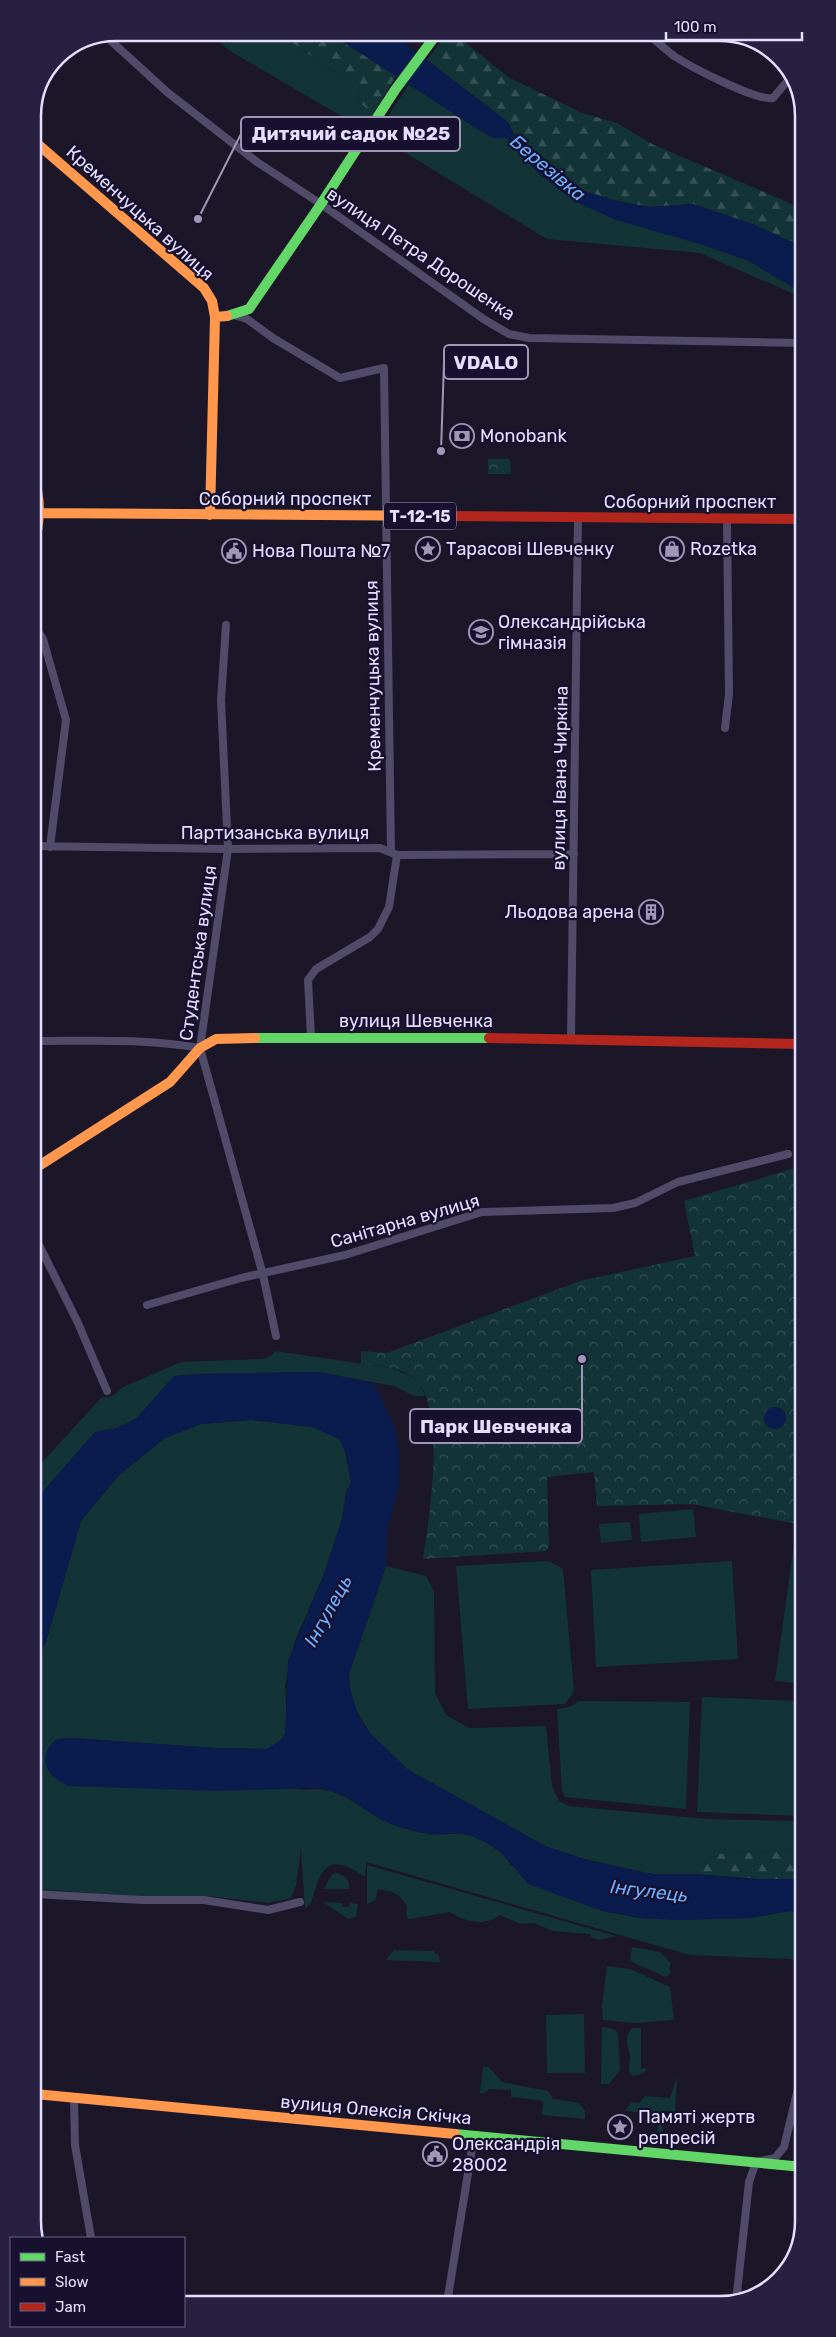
<svg xmlns="http://www.w3.org/2000/svg" width="836" height="2337" font-family="Rubik,sans-serif">
  <defs>
    <pattern id="forest-firs" width="22" height="20" patternUnits="userSpaceOnUse" patternTransform="scale(1.25)"><rect width="22" height="20" fill="#133437"/><path d="M5 1l3.5 6h-7zM16 11l3.5 6h-7z" fill="#355155"/></pattern>
    <pattern id="park-crowns" width="20" height="18" patternUnits="userSpaceOnUse" patternTransform="scale(1.25)"><rect width="20" height="18" fill="#133437"/><path d="M2 6a3 3 0 1 1 6 0M12 15a3 3 0 1 1 6 0" fill="none" stroke="#355155"/></pattern>
  </defs>
  <rect width="100%" height="100%" fill="#1b1728"/>
  <path fill="#133437" d="M284,37L332,70L359,83L360,103L373,114L360,127L230,51L215,38Z
    M409,84L479,130L494,138H507L539,174L703,245L749,261L801,292V297L700,253L547,239L376,135Z
    M275,1351L391,1368L409,1375L419,1382L425,1396H414L394,1386L318,1372L198,1374L174,1376L136,1419L116,1428L95,1432L46,1488L34,1505V1471L102,1397C111,1399 115,1395 121,1388L181,1362L262,1359L270,1357Z
    M251,1420L312,1427L340,1439L345,1451L351,1482L346,1493L342,1519L324,1574L294,1643L285,1685L287,1726L285,1734L280,1741L267,1749L216,1748L72,1738L57,1740L51,1745L305,1790C344,1784 365,1816 400,1827C410,1830 423,1834 433,1834C447,1835 459,1832 472,1836C488,1841 502,1851 511,1865L602,1911L640,1918L679,1920L750,1918L790,1911L803,1913V1963L790,1959L690,1955L366,1862L365,1877C359,1874 354,1869 348,1867C319,1855 318,1887 310,1905L305,1908L301,1848L296,1885L291,1898L269,1903L208,1896L150,1897L35,1889V1661L46,1642L81,1521L118,1476L165,1438L201,1424Z
    M693,1509L696,1537L641,1542L639,1514Z
    M630,1522L632,1540L601,1543L599,1524Z
    M796,1529L803,1530V1684L775,1681Z
    M549,1561L563,1569L574,1691L565,1704L468,1709L456,1566Z
    M732,1561L738,1659L596,1667L591,1570Z
    M386,1566L426,1576L434,1591L435,1693L446,1715L469,1728L546,1726L552,1786L559,1801L569,1806L707,1819L803,1821V1850L715,1854L695,1874H652L584,1859L545,1846L407,1769L370,1733L354,1706L350,1689L349,1674Z
    M702,1697L803,1701V1816L697,1812Z
    M579,1701L690,1702L686,1809L565,1797L562,1790L557,1709L569,1707Z
    M367,1865L616,1936L599,1940L591,1937L590,1934L553,1931L534,1923L521,1924L500,1915C485,1927 465,1922 450,1912L408,1919L406,1914L407,1906C398,1892 394,1892 378,1889L375,1901L367,1904Z
    M337,1873C345,1876 350,1879 349,1889H324L332,1874Z
    M323,1902L342,1903V1907H349L350,1903L358,1904L356,1917L348,1919Z
    M632,1947L660,1952L670,1962V1974L666,1977L630,1961Z
    M394,1950L433,1951L439,1956L440,1962L386,1960Z
    M607,1966L630,1969L670,1987L674,2020L634,2023L603,2020L602,2006Z
    M584,2014L585,2073H547L546,2015Z
    M602,2027L613,2029L618,2033L620,2070L609,2084H601Z
    M632,2028H641V2068L648,2069L641,2074L632,2076C627,2069 630,2064 630,2056C629,2044 622,2041 632,2028Z
    M483,2067H489L502,2082L548,2091L553,2099L579,2103L585,2111V2119L542,2115L543,2102L540,2100L511,2097V2090L489,2089L485,2093H480Z
    M677,2077L675,2112L665,2111L662,2135L657,2133L659,2115L625,2111L631,2102L639,2103L645,2096L670,2098Z"/>
  <path fill="url(#forest-firs)" d="M446,35H456L508,77L582,113L617,123L652,144L801,208V246L755,225L693,204L649,207L617,201L584,191L513,133L508,122L427,60Z
    M334,36L396,76L373,114L360,103L359,83L332,70L284,37Z
    M803,1850V1879H757L695,1874L715,1854Z"/>
  <path fill="url(#park-crowns)" d="M488,459H510L511,474H488Z
    M802,1161L803,1525L691,1504L597,1506L594,1472L547,1477L549,1546L546,1551L423,1559C429,1518 446,1416 418,1382C406,1367 379,1366 361,1364V1351L387,1353L580,1281L695,1256L684,1201L795,1168Z"/>
  <path fill="#091c4d" d="M334,36H395L508,122L513,133L584,191L617,201L649,207L693,204L755,225L801,246V292L749,261L703,245L616,220L574,201L539,174L507,138H494L479,130Z
    M318,1372L374,1383L394,1425L399,1449V1483L387,1532L386,1566L349,1674L350,1689L359,1717L370,1733L407,1769L545,1846L584,1859L652,1874H695L757,1879H803V1913L790,1911L750,1918L679,1920L640,1918L602,1911L528,1884L505,1856L490,1845L472,1836L459,1833L432,1835L399,1827L381,1820L343,1795L320,1788L216,1791L68,1786C53,1779 40,1768 48,1749C50,1746 52,1742 56,1740C60,1738 67,1738 72,1738L216,1748L267,1749L280,1741L285,1734L288,1661L324,1574L342,1519L346,1493L351,1482L345,1451L339,1439L312,1427L251,1420L201,1424L165,1438L118,1476L81,1521L46,1642L35,1661L34,1505L46,1488L95,1432L116,1428L136,1419L174,1376L198,1374Z
    M764 1418a11 11 0 1 1 22 0a11 11 0 1 1-22 0Z"/>
  <g fill="none" stroke-linecap="round" stroke-linejoin="round">
    <path stroke="#4f4b69" stroke-width="8" d="M647,33C656,41 665,49 674,56C691,67 756,101 773,98L790,78
      M109,39L167,92L257,162L321,204L485,320L509,334L529,338L801,343
      M234,315L247,319L273,338L340,378L384,368L391,852
      M33,456L34,477
      M33,624L43,639L66,720L50,847
      M226,625L221,700L228,849L200,1048L263,1275L276,1336
      M725,728L729,694L727,519
      M34,846L228,849L380,848L397,855L574,854
      M311,1037L308,980L316,969L370,937L378,929L389,907L397,855
      M571,1038L578,518
      M34,1041C89,1041 145,1038 200,1048
      M34,1235L78,1323L107,1391
      M147,1305L241,1278L345,1255L482,1212L613,1208L635,1203L678,1182L788,1154
      M35,1894L142,1900H204L268,1910L300,1902
      M74,2098L75,2145L91,2238
      M736,2302L749,2182L756,2162L775,2158L784,2147L803,2068
      M447,2303L474,2136"/>
    <path stroke="#63d668" stroke-width="10" d="M227,316L249,309L321,204L395,90L436,35
      M255,1038H489
      M455,2134L803,2167"/>
    <path stroke="#ff974d" stroke-width="10" d="M33,140L204,288L212,301L215,317
      M33,476C42,500 40,524 33,548
      M38,513L448,516
      M210,515L215,317L227,316
      M34,1169L170,1082L200,1048L216,1039L255,1038
      M35,2094L455,2134"/>
    <path stroke="#b3261e" stroke-width="10" d="M448,516L801,519
      M489,1038L802,1044"/>
  </g>
  <defs>
    <symbol id="bank-ring" viewBox="-11 -11 22 22"><circle r="9.5" fill="#17102f" stroke="#9e98b4" stroke-width="1.5"/><path d="M-6-4H6V4H-6ZM0-2.3a2.3 2.3 0 1 0 0 4.6a2.3 2.3 0 1 0 0-4.6Z" fill="#9e98b4"/></symbol>
    <symbol id="sight-ring" viewBox="-11 -11 22 22"><circle r="9.5" fill="#17102f" stroke="#9e98b4" stroke-width="1.5"/><path d="M0-6L1.8-2.2L6-1.7L2.9 1.2L3.7 5.4L0 3.3L-3.7 5.4L-2.9 1.2L-6-1.7L-1.8-2.2Z" fill="#9e98b4"/></symbol>
    <symbol id="shop-ring" viewBox="-11 -11 22 22"><circle r="9.5" fill="#17102f" stroke="#9e98b4" stroke-width="1.5"/><path d="M-5-2.5h2.3a2.7 3.5 0 0 1 5.4 0H5L5.5 6h-11ZM-1.5-2.5h3a1.5 2.3 0 0 0-3 0Z" fill="#9e98b4"/></symbol>
    <symbol id="civic-ring" viewBox="-11 -11 22 22"><circle r="9.5" fill="#17102f" stroke="#9e98b4" stroke-width="1.5"/><path d="M-.6-6.5H3V-4.5H.6V-3L4-1V1h2V6H-6V1h2V-1L-.6-3ZM-1.2 2.5V6h2.4V2.5Z" fill="#9e98b4"/></symbol>
    <symbol id="school-ring" viewBox="-11 -11 22 22"><circle r="9.5" fill="#17102f" stroke="#9e98b4" stroke-width="1.5"/><path d="M0-5L7-2L0 1L-7-2ZM-4 1L0 2.5L4 1V4Q0 6-4 4Z" fill="#9e98b4"/></symbol>
    <symbol id="building-ring" viewBox="-11 -11 22 22"><circle r="9.5" fill="#17102f" stroke="#9e98b4" stroke-width="1.5"/><path d="M-4-6H4V6H1V3H-1V6H-4ZM-2.5-4.3h1.7v1.8h-1.7ZM.8-4.3h1.7v1.8H.8ZM-2.5-1h1.7V.8h-1.7ZM.8-1h1.7V.8H.8Z" fill="#9e98b4"/></symbol>
  </defs>
  <g fill-rule="evenodd">
    <use href="#bank-ring" x="448" y="422" width="28" height="28"/>
    <use href="#sight-ring" x="414" y="535" width="28" height="28"/>
    <use href="#shop-ring" x="658" y="535" width="28" height="28"/>
    <use href="#civic-ring" x="220" y="537" width="28" height="28"/>
    <use href="#school-ring" x="467" y="618" width="28" height="28"/>
    <use href="#building-ring" x="637" y="898" width="28" height="28"/>
    <use href="#sight-ring" x="606" y="2113" width="28" height="28"/>
    <use href="#civic-ring" x="421" y="2140" width="28" height="28"/>
  </g>
  <g text-anchor="middle" dominant-baseline="central" stroke-width="4.5" stroke-linejoin="round" paint-order="stroke">
    <rect fill="#17102f" stroke="#a6a0c1" stroke-width="1" x="384" y="502.5" width="72" height="27" rx="4"/>
    <g font-size="16" font-weight="bold" fill="#e4deff">
      <text x="420" y="516">Т-12-15</text>
    </g>
    <g font-size="18" fill="#e4deff" stroke="#17102f">
      <text transform="translate(140 213) rotate(42)">Кременчуцька вулиця</text>
      <text transform="translate(421 254) rotate(34)">вулиця Петра Дорошенка</text>
      <text x="285" y="499">Соборний проспект</text>
      <text x="690" y="502">Соборний проспект</text>
      <text transform="translate(373 676) rotate(-91)">Кременчуцька вулиця</text>
      <text transform="translate(560 778) rotate(-89)">вулиця Івана Чиркіна</text>
      <text x="275" y="833">Партизанська вулиця</text>
      <text transform="translate(198 953) rotate(-82)">Студентська вулиця</text>
      <text x="416" y="1021">вулиця Шевченка</text>
      <text transform="translate(405 1221) rotate(-16)">Санітарна вулиця</text>
      <text transform="translate(376 2110) rotate(5)">вулиця Олексія Скічка</text>
    </g>
    <g font-size="18" fill="#e4deff" stroke="#17102f" text-anchor="start">
      <text x="480" y="436">Monobank</text>
      <text x="446" y="549">Тарасові Шевченку</text>
      <text x="690" y="549">Rozetka</text>
      <text x="252" y="551">Нова Пошта №7</text>
      <text x="498" y="622">Олександрійська<tspan x="498" dy="21">гімназія</tspan></text>
      <text x="634" y="912" text-anchor="end">Льодова арена</text>
      <text x="638" y="2117">Памяті жертв<tspan x="638" dy="21">репресій</tspan></text>
      <text x="452" y="2144">Олександрія<tspan x="452" dy="21">28002</tspan></text>
    </g>
    <g font-size="19" font-style="italic" fill="#6cb0ff" stroke="#17102f">
      <text transform="translate(548 168) rotate(40)">Березівка</text>
      <text transform="translate(328 1611) rotate(-61)">Інгулець</text>
      <text transform="translate(649 1891) rotate(7)">Інгулець</text>
    </g>
  </g>
  <path d="M0 0H836V2337H0ZM116 41H720A75 75 0 0 1 795 116V2221A75 75 0 0 1 720 2296H116A75 75 0 0 1 41 2221V116A75 75 0 0 1 116 41Z" fill="#272040" fill-rule="evenodd"/>
  <path fill="none" stroke="#e4deff" stroke-width="2.5" d="M116 41H720A75 75 0 0 1 795 116V2221A75 75 0 0 1 720 2296H116A75 75 0 0 1 41 2221V116A75 75 0 0 1 116 41Z"/>
  <path fill="none" stroke="#9e98b4" stroke-width="2" d="M198 219L241 134M441 451L444 362M582 1359L582 1426"/>
  <g fill="#9e98b4" stroke="#17102f" stroke-width="2">
    <circle cx="198" cy="219" r="5"/>
    <circle cx="441" cy="451" r="5"/>
    <circle cx="582" cy="1359" r="5"/>
  </g>
  <g fill="#17102f" stroke="#9e98b4" stroke-width="2">
    <rect x="241" y="117" width="219" height="34" rx="5"/>
    <rect x="444" y="345" width="84" height="34" rx="5"/>
    <rect x="410" y="1409" width="172" height="34" rx="5"/>
  </g>
  <g font-size="19" text-anchor="middle" font-weight="bold" fill="#e4deff">
    <text x="351" y="140">Дитячий садок №25</text>
    <text x="486" y="369">VDALO</text>
    <text x="496" y="1433">Парк Шевченка</text>
  </g>
  <rect x="10" y="2237" width="175" height="90" fill="#17102f" stroke="#696282"/>
  <rect x="20" y="2253" width="25" height="8" fill="#63d668" stroke="#696282"/>
  <text x="55" y="2262" font-size="15" fill="#e4deff">Fast</text>
  <rect x="20" y="2278" width="25" height="8" fill="#ff974d" stroke="#696282"/>
  <text x="55" y="2287" font-size="15" fill="#e4deff">Slow</text>
  <rect x="20" y="2303" width="25" height="8" fill="#b3261e" stroke="#696282"/>
  <text x="55" y="2312" font-size="15" fill="#e4deff">Jam</text>
  <path d="M666 32v8h136v-8" fill="none" stroke="#e4deff" stroke-width="2.5"/>
  <text x="674" y="32" font-size="15" fill="#e4deff" stroke="#17102f" stroke-width="4" paint-order="stroke">100 m</text>
</svg>
